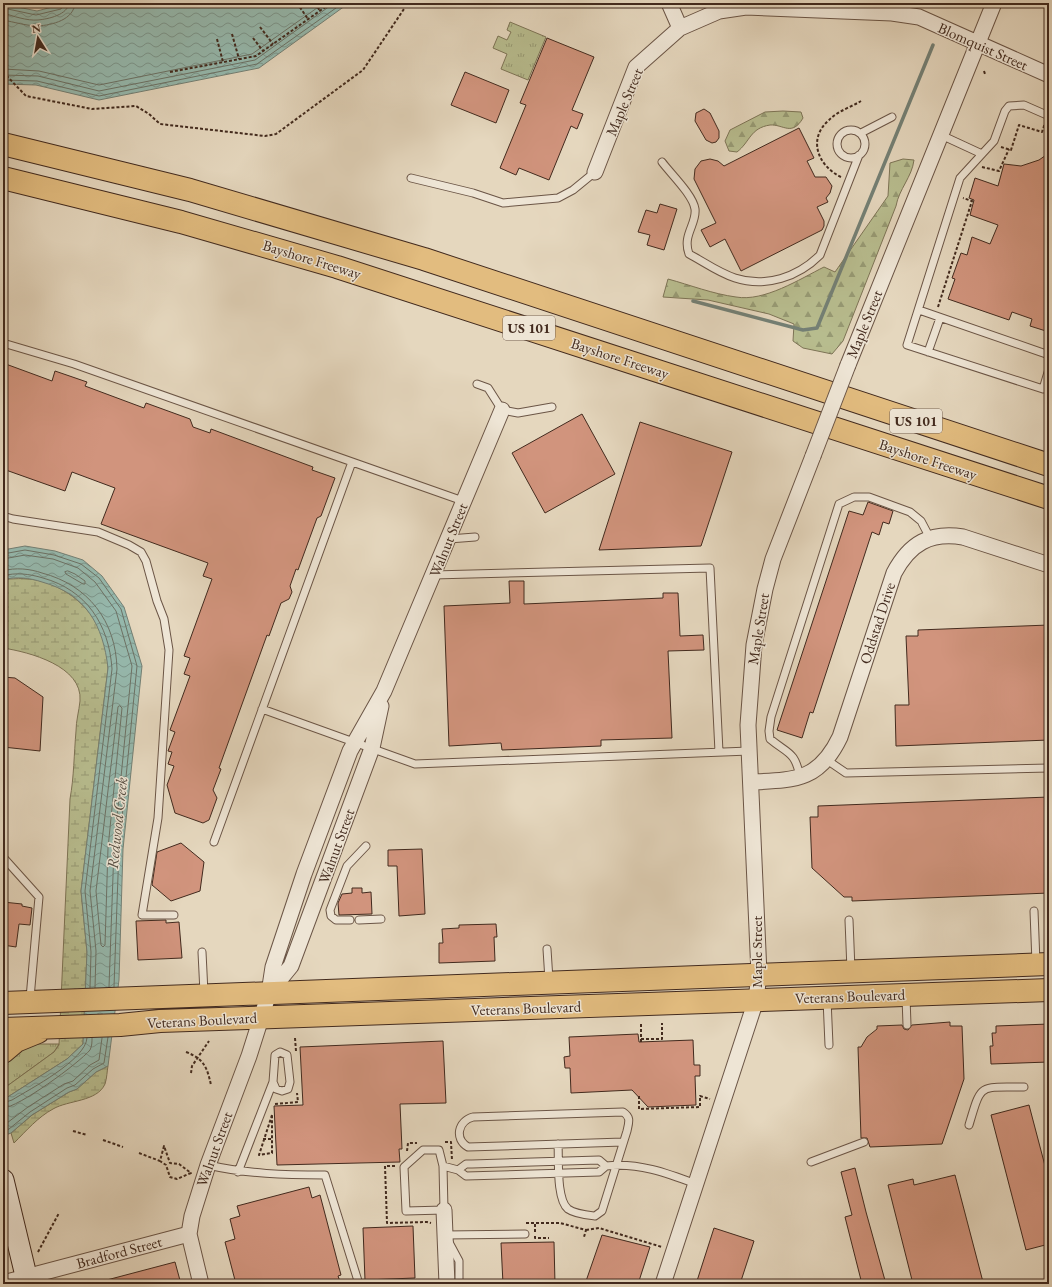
<svg xmlns="http://www.w3.org/2000/svg" width="1052" height="1287" font-family="'EB Garamond',serif">
  <defs>
    <pattern id="grass-tufts" width="24" height="20" patternUnits="userSpaceOnUse"><rect width="24" height="20" fill="#b8bd8f"/><path d="M3 7l-1-3M5 7V3M7 7l1-3M15 17l-1-3M17 17v-4M19 17l1-3" fill="none" stroke="#979a74"/></pattern>
    <pattern id="forest-firs" width="22" height="20" patternUnits="userSpaceOnUse"><rect width="22" height="20" fill="#b8bd8f"/><path d="M5 1l3.5 6h-7zM16 11l3.5 6h-7z" fill="#979a74"/></pattern>
    <pattern id="wetland-marsh" width="20" height="14" patternUnits="userSpaceOnUse"><rect width="20" height="14" fill="#b8bd8f"/><path d="M1 5h8M5 5V1M11 12h8M15 12V8" fill="none" stroke="#979a74"/></pattern>
    <pattern id="water-waves" width="16" height="10" patternUnits="userSpaceOnUse"><rect width="16" height="10" fill="#96baaf"/><path d="M0 5q4-4 8 0t8 0" fill="none" stroke="#7c978e"/></pattern>
  </defs>
  <rect width="100%" height="100%" fill="#e5d7be"/>
  <filter id="stains"><feTurbulence type="fractalNoise" baseFrequency=".005" numOctaves="4"/><feColorMatrix values="0 0 0 0 .2 0 0 0 0 .09 0 0 0 0 .02 0 0 0 .5 -.17"/></filter>
  <radialGradient id="worn" r=".72"><stop offset=".6" stop-color="#630" stop-opacity="0"/><stop offset="1" stop-color="#630" stop-opacity=".3"/></radialGradient>
  <path fill="url(#grass-tufts)" stroke="#7d7456" d="M510,22L546,37L528,80L501,69L507,54L493,48L498,36L507,40L511,32L507,30Z
    M35,1044H59L54,1052L3,1089C3,1054 3,1057 35,1044Z"/>
  <path fill="url(#forest-firs)" stroke="#7d7456" d="M783,111L801,112L803,118C792,137 783,124 770,125C750,128 750,142 737,152L729,151L725,141L730,130L765,112Z
    M903,159L914,160C912,177 899,189 896,206L843,341L832,354L803,348L793,341L794,324L769,314L708,300L663,297L668,279C690,285 713,294 736,297C764,302 800,279 824,267L835,272L888,196L890,163Z"/>
  <path fill="url(#wetland-marsh)" stroke="#7d7456" d="M8,579C15,579 22,578 29,579C65,582 98,612 106,646C107,653 107,661 108,668L81,891L87,952L83,1044L67,1059L3,1100V1089L54,1052L59,1045L70,799C74,777 74,754 76,731C76,721 79,711 80,701C83,666 29,652 3,648V580Z
    M108,1066C107,1071 107,1078 105,1084C97,1102 68,1100 53,1109C38,1117 26,1131 14,1143L11,1133L32,1115L69,1092L77,1089L96,1072Z"/>
  <path fill="url(#water-waves)" stroke="#748075" d="M67,3H349L259,68L99,100L36,85L3,84V4L37,11Z
    M25,546L55,551L83,560L102,576L124,607L142,666L123,849L119,980L108,1066L96,1072L77,1089L69,1092L32,1115L11,1133L3,1136V1100L67,1059L83,1044L87,952L81,891L108,668C103,625 86,594 42,582C30,578 16,576 3,580V550Z"/>
  <g fill="none" stroke-linecap="round" stroke-linejoin="round">
    <path stroke="#6c7266" stroke-width="1" d="M3,8L36,15L61,9L64,3
      M3,13C13,16 27,21 38,20C48,19 68,15 69,3
      M3,20C14,22 27,26 38,26C52,25 74,20 75,3
      M3,69L39,71L99,85L252,54L324,3
      M3,75L38,76L99,91L255,60L334,3
      M3,80L37,81L99,96L257,64L343,3
      M3,554L25,550L54,555L81,564L99,578L121,609L137,666L119,848L114,987
      M3,559L25,555L53,559L78,568L95,582L116,611L132,666L114,848L109,987
      M3,571C15,567 31,569 42,573C88,585 116,621 117,669L90,891L96,951L95,988
      M68,571L75,574L85,581V584H83L66,574L65,572Z
      M3,576C15,572 30,574 43,578C86,590 109,624 112,669L85,891L91,952L90,988
      M120,706L122,708L108,848L105,945L103,947L101,945L96,891L118,707Z
      M3,1103L12,1100C30,1089 86,1060 87,1038
      M3,1108C18,1108 79,1063 90,1050C92,1046 92,1042 92,1038
      M3,1126L28,1107L64,1084L73,1081L90,1065L99,1060L102,1038
      M3,1132L9,1129L30,1112L67,1088L75,1085L93,1069L104,1063L108,1037"/>
    <path stroke="#748075" stroke-width="3.5" d="M950,5V3
      M693,301L803,330L817,328L933,45"/>
  </g>
  <path fill="#d1947d" stroke="#422a1e" d="M547,38L594,57L572,110L583,114L577,129L571,126L549,180L519,168L516,175L500,168L526,105L520,103Z
    M465,72L509,90L496,123L451,105Z
    M704,109L710,113L719,131V138L716,142L712,143L706,140L695,121L696,113Z
    M799,128L814,158L807,161L815,177H826L832,186L830,193L826,198L828,202L817,207L824,221V226L822,230L741,271L725,239L710,247L701,230L716,223L694,179L695,169L701,161L710,159L718,161L724,166Z
    M1049,153V332L1030,326L1032,319L1012,312L1009,320L948,299L955,279L952,278L961,253L967,255L972,237L990,244L998,225L970,215L974,200L969,198L975,178L998,186L1004,164L1021,166L1039,160Z
    M660,204L677,209L664,250L647,245L650,235L638,232L646,210L657,213Z
    M3,363L52,381L55,371L87,382L85,386L144,408L146,403L190,419L193,427L210,433L211,429L313,467L312,470L335,478L321,516L317,518L298,570L296,569L290,586L292,592L289,599L281,603L269,636L267,635L219,768L221,769L213,790L217,798L209,820L203,823L175,813L167,785L174,766L168,764L172,752L168,751L175,732L170,730L190,676L184,674L190,658L184,656L212,579L203,576L208,563L101,524L115,488L72,472L65,491L3,469Z
    M582,414L615,474L545,513L512,453Z
    M640,422L732,452L701,546L599,550Z
    M868,502L893,511L889,524L883,522L879,535L872,532L813,713L810,712L802,738L777,730L849,511L863,515Z
    M509,581H524V604L663,598V593H678L680,636L703,635L704,650L668,651L672,738L601,740V746L502,750L501,743L449,746L444,606L510,603Z
    M1049,625V740L896,746L895,705H909L906,636H918V630Z
    M3,677L15,678L43,697L40,751L3,747Z
    M1049,797V893L852,901V897H844L812,868L810,817H818V806Z
    M181,843L204,862L200,891L171,901L152,885L157,852Z
    M422,849L425,914L399,916L397,866H388V850Z
    M352,888H362V893L371,892L372,914L339,915L338,903L342,894L352,893Z
    M3,902L22,904V906L32,908L30,925L19,924L16,947L3,945Z
    M166,920V923L179,922L182,958L138,960L136,921Z
    M496,924L497,937H494L495,961L439,963V943H443L442,929L459,928V925Z
    M950,1022V1026H962L964,1079L942,1144L870,1147L867,1138H861L858,1047H861L867,1037L877,1029V1026L902,1025L904,1029L908,1030L912,1025Z
    M1049,1024V1062L991,1064L990,1046H993L992,1033H996V1026Z
    M638,1034L639,1042L693,1040L694,1065H700V1076H695L696,1105L648,1107L632,1090L571,1093L570,1068H565L564,1057L570,1056L569,1037Z
    M443,1041L446,1103L400,1104L402,1149H399L400,1162L277,1165L274,1106L303,1105L300,1047Z
    M1029,1105L1049,1181V1244L1026,1250L991,1115Z
    M855,1168L866,1212L886,1284H862L845,1217L852,1215L841,1172Z
    M955,1175L983,1282L977,1284H913L888,1185L913,1179L914,1185Z
    M309,1187L312,1198L320,1195L341,1275L338,1276L341,1284H236L225,1242L235,1239L230,1219L240,1216L237,1206Z
    M413,1226L415,1278L365,1280L363,1228Z
    M714,1228L754,1241L740,1284H696Z
    M602,1235L650,1247L638,1284H585Z
    M554,1242L555,1284H503L501,1243Z
    M175,1262L181,1284H104L103,1281Z"/>
  <g fill="none" stroke-linecap="round" stroke-linejoin="round">
    <defs>
      <path id="lane" d="M837 144a14 14 0 1 1 28 0a14 14 0 1 1-28 0Z
        M861,133L892,117
        M941,135L982,154L960,178L907,345L1043,389L1049,369
        M982,154L994,141L1005,111L1009,106L1024,105L1049,116
        M662,162C671,174 693,195 695,209C697,224 682,235 689,254C704,262 719,273 735,278C766,288 798,277 820,255L859,155
        M411,178L473,193L503,203L558,198L573,190L595,172
        M919,310L1049,355
        M3,343L74,364L463,501
        M928,352L940,318
        M477,384L488,388L502,410L518,413L552,407
        M3,516L13,519L98,532L129,545L141,552L146,561L157,601L164,619L169,650L158,818L142,915H174
        M449,539L475,537
        M433,575L710,568L719,752
        M262,709L415,764L749,751
        M827,760L846,773L1049,768
        M800,777C795,751 788,754 770,739L769,731L771,717L839,504L854,497H869L910,512L921,521L930,538
        M214,842L352,462
        M3,857L39,897L30,998
        M1034,911L1036,963
        M350,920H336L331,916L330,910L347,866L366,846
        M359,920L381,919
        M849,920L851,970
        M547,949L549,980
        M202,952L204,993
        M906,997L907,1025
        M827,999L829,1045
        M969,1125C982,1081 979,1088 1024,1087
        M558,1144C559,1159 556,1199 568,1209C575,1214 586,1215 595,1216L602,1211L627,1131C629,1122 631,1117 623,1112L473,1117C458,1121 454,1139 468,1147L623,1142
        M423,1150H439L443,1166L444,1210L406,1211L404,1167Z
        M811,1162L864,1142
        M208,1165C247,1174 285,1175 325,1175L359,1284
        M443,1166L458,1170
        M606,1166L599,1160L472,1164H466L458,1170L466,1176L599,1172L606,1166C637,1162 667,1173 696,1184
        M238,1172L273,1082L275,1055L280,1052L287,1055L290,1082L288,1089L282,1091L276,1089L273,1082
        M459,1284V1261L445,1235L525,1234"/>
      <path id="street" d="M669,3L680,28
        M595,172L636,67L680,28L719,11L746,7L892,13L919,17L1049,75
        M848,365L994,3
        M751,782C795,780 819,781 840,737L894,573C910,543 930,532 963,537L1049,565
        M269,993L291,966L372,748L381,706
        M444,1210L447,1284
        M3,1283L189,1234
        M201,1284L189,1234L192,1216L208,1165L249,1056L269,993L273,967L304,874L350,751L384,691L502,410
        M663,1284L756,1000L759,974L748,725L754,645L765,589L773,559L813,456"/>
      <path id="secondary" d="M3,1180L28,1284"/>
      <path id="primary" d="M3,1003L1049,964
        M3,1029L120,1025L160,1021L1049,990
        M3,1052L16,1041L38,1032"/>
      <path id="highway" d="M3,144L190,190L424,259L1049,465
        M3,178L181,222L337,267L1049,498"/>
    </defs>
    <use href="#lane" stroke="#6b5546" stroke-width="9"/>
    <use href="#street" stroke="#6b5546" stroke-width="17"/>
    <use href="#secondary" stroke="#422a1e" stroke-width="23"/>
    <use href="#primary" stroke="#422a1e" stroke-width="24"/>
    <use href="#highway" stroke="#422a1e" stroke-width="24"/>
    <path stroke="#422a1e" stroke-width="2" stroke-dasharray="3 2" stroke-linecap="butt" d="M297,3L308,19
      M315,3L320,11
      M260,27L273,44
      M232,34L239,59
      M253,38L263,51
      M217,39L223,62
      M984,71L985,74
      M3,72L26,96L92,109L136,106L149,114L160,124L265,136L276,134L363,70L408,3
      M170,72L256,56L331,3
      M1001,147L1011,150L1019,125L1042,132L1045,123
      M982,167L999,171L1009,149
      M841,177C818,166 807,139 829,120C838,111 851,107 861,101
      M938,307L972,201L963,198
      M641,1024V1042
      M295,1038L296,1051
      M641,1039H662V1023
      M186,1052C204,1059 207,1067 211,1085
      M191,1073L192,1066L209,1041
      M639,1096V1109L700,1107V1096L710,1099
      M275,1104L298,1102L297,1093
      M272,1115L259,1155L272,1153V1114
      M73,1131L87,1135
      M263,1139H272
      M103,1140L123,1147
      M445,1142H451L452,1160
      M407,1151L408,1143H417
      M139,1153L160,1161L164,1146L170,1163L179,1164L191,1173L177,1179L170,1177L166,1165L160,1161
      M395,1166H385L387,1223L427,1222L431,1223
      M526,1223H560L586,1230L584,1237
      M586,1230L599,1228L662,1247
      M535,1232V1223
      M535,1236V1238H549
      M38,1252L59,1213"/>
    <use href="#lane" stroke="#eee5d5" stroke-width="7"/>
    <use href="#street" stroke="#eee5d5" stroke-width="15"/>
    <use href="#secondary" stroke="#eee5d5" stroke-width="21"/>
    <use href="#primary" stroke="#e2bc7f" stroke-width="22"/>
    <use href="#highway" stroke="#e2bc7f" stroke-width="22"/>
    <defs>
      <path id="street-bridge" d="M813,456L848,365"/>
    </defs>
    <use href="#street-bridge" stroke="#6b5546" stroke-width="17" stroke-linecap="butt"/>
    <use href="#street-bridge" stroke="#eee5d5" stroke-width="15"/>
  </g>
  <g text-anchor="middle" dominant-baseline="central" stroke-width="3" stroke-linejoin="round" paint-order="stroke">
    <g fill="#eee5d5" stroke="#766255" stroke-width="1">
      <rect x="503" y="316" width="52" height="24" rx="3"/>
      <rect x="890" y="409" width="52" height="24" rx="3"/>
    </g>
    <g font-size="14" font-weight="bold" fill="#422a1e">
      <text x="529" y="328">US 101</text>
      <text x="916" y="421">US 101</text>
    </g>
    <g font-size="15" fill="#422a1e" stroke="#eee5d5">
      <text transform="translate(983 46) rotate(24)">Blomquist Street</text>
      <text transform="translate(624 102) rotate(-67)">Maple Street</text>
      <text transform="translate(312 259) rotate(17)">Bayshore Freeway</text>
      <text transform="translate(864 324) rotate(-68)">Maple Street</text>
      <text transform="translate(620 358) rotate(18)">Bayshore Freeway</text>
      <text transform="translate(928 459) rotate(18)">Bayshore Freeway</text>
      <text transform="translate(448 540) rotate(-68)">Walnut Street</text>
      <text transform="translate(877 623) rotate(-72)">Oddstad Drive</text>
      <text transform="translate(758 629) rotate(-81)">Maple Street</text>
      <text transform="translate(336 846) rotate(-70)">Walnut Street</text>
      <text transform="translate(756 952) rotate(-90)">Maple Street</text>
      <text transform="translate(850 996) rotate(-2)">Veterans Boulevard</text>
      <text transform="translate(526 1008) rotate(-2)">Veterans Boulevard</text>
      <text transform="translate(202 1020) rotate(-3)">Veterans Boulevard</text>
      <text transform="translate(214 1149) rotate(-70)">Walnut Street</text>
      <text transform="translate(119 1252) rotate(-15)">Bradford Street</text>
    </g>
    <g font-size="16" font-style="italic" fill="#574e42" stroke="#eee5d5">
      <text transform="translate(117 823) rotate(-84)">Redwood Creek</text>
    </g>
  </g>
  <rect width="1052" height="1287" fill="none" stroke="#e5d7be" stroke-width="16"/>
  <rect x="4" y="4" width="1044" height="1279" fill="none" stroke="#422a1e" stroke-width="2"/>
  <rect x="8" y="8" width="1036" height="1271" fill="none" stroke="#422a1e"/>
  <g transform="translate(38 38) rotate(349)" stroke="#eee5d5" stroke-width="3" paint-order="stroke">
  <path d="M0-3L7 15L0 10L-7 15Z" fill="#422a1e"/>
  <text y="-6" font-size="11" font-weight="bold" text-anchor="middle" fill="#422a1e">N</text>
  </g>
  <rect width="100%" height="100%" filter="url(#stains)"/>
  <rect width="100%" height="100%" fill="url(#worn)"/>
</svg>
